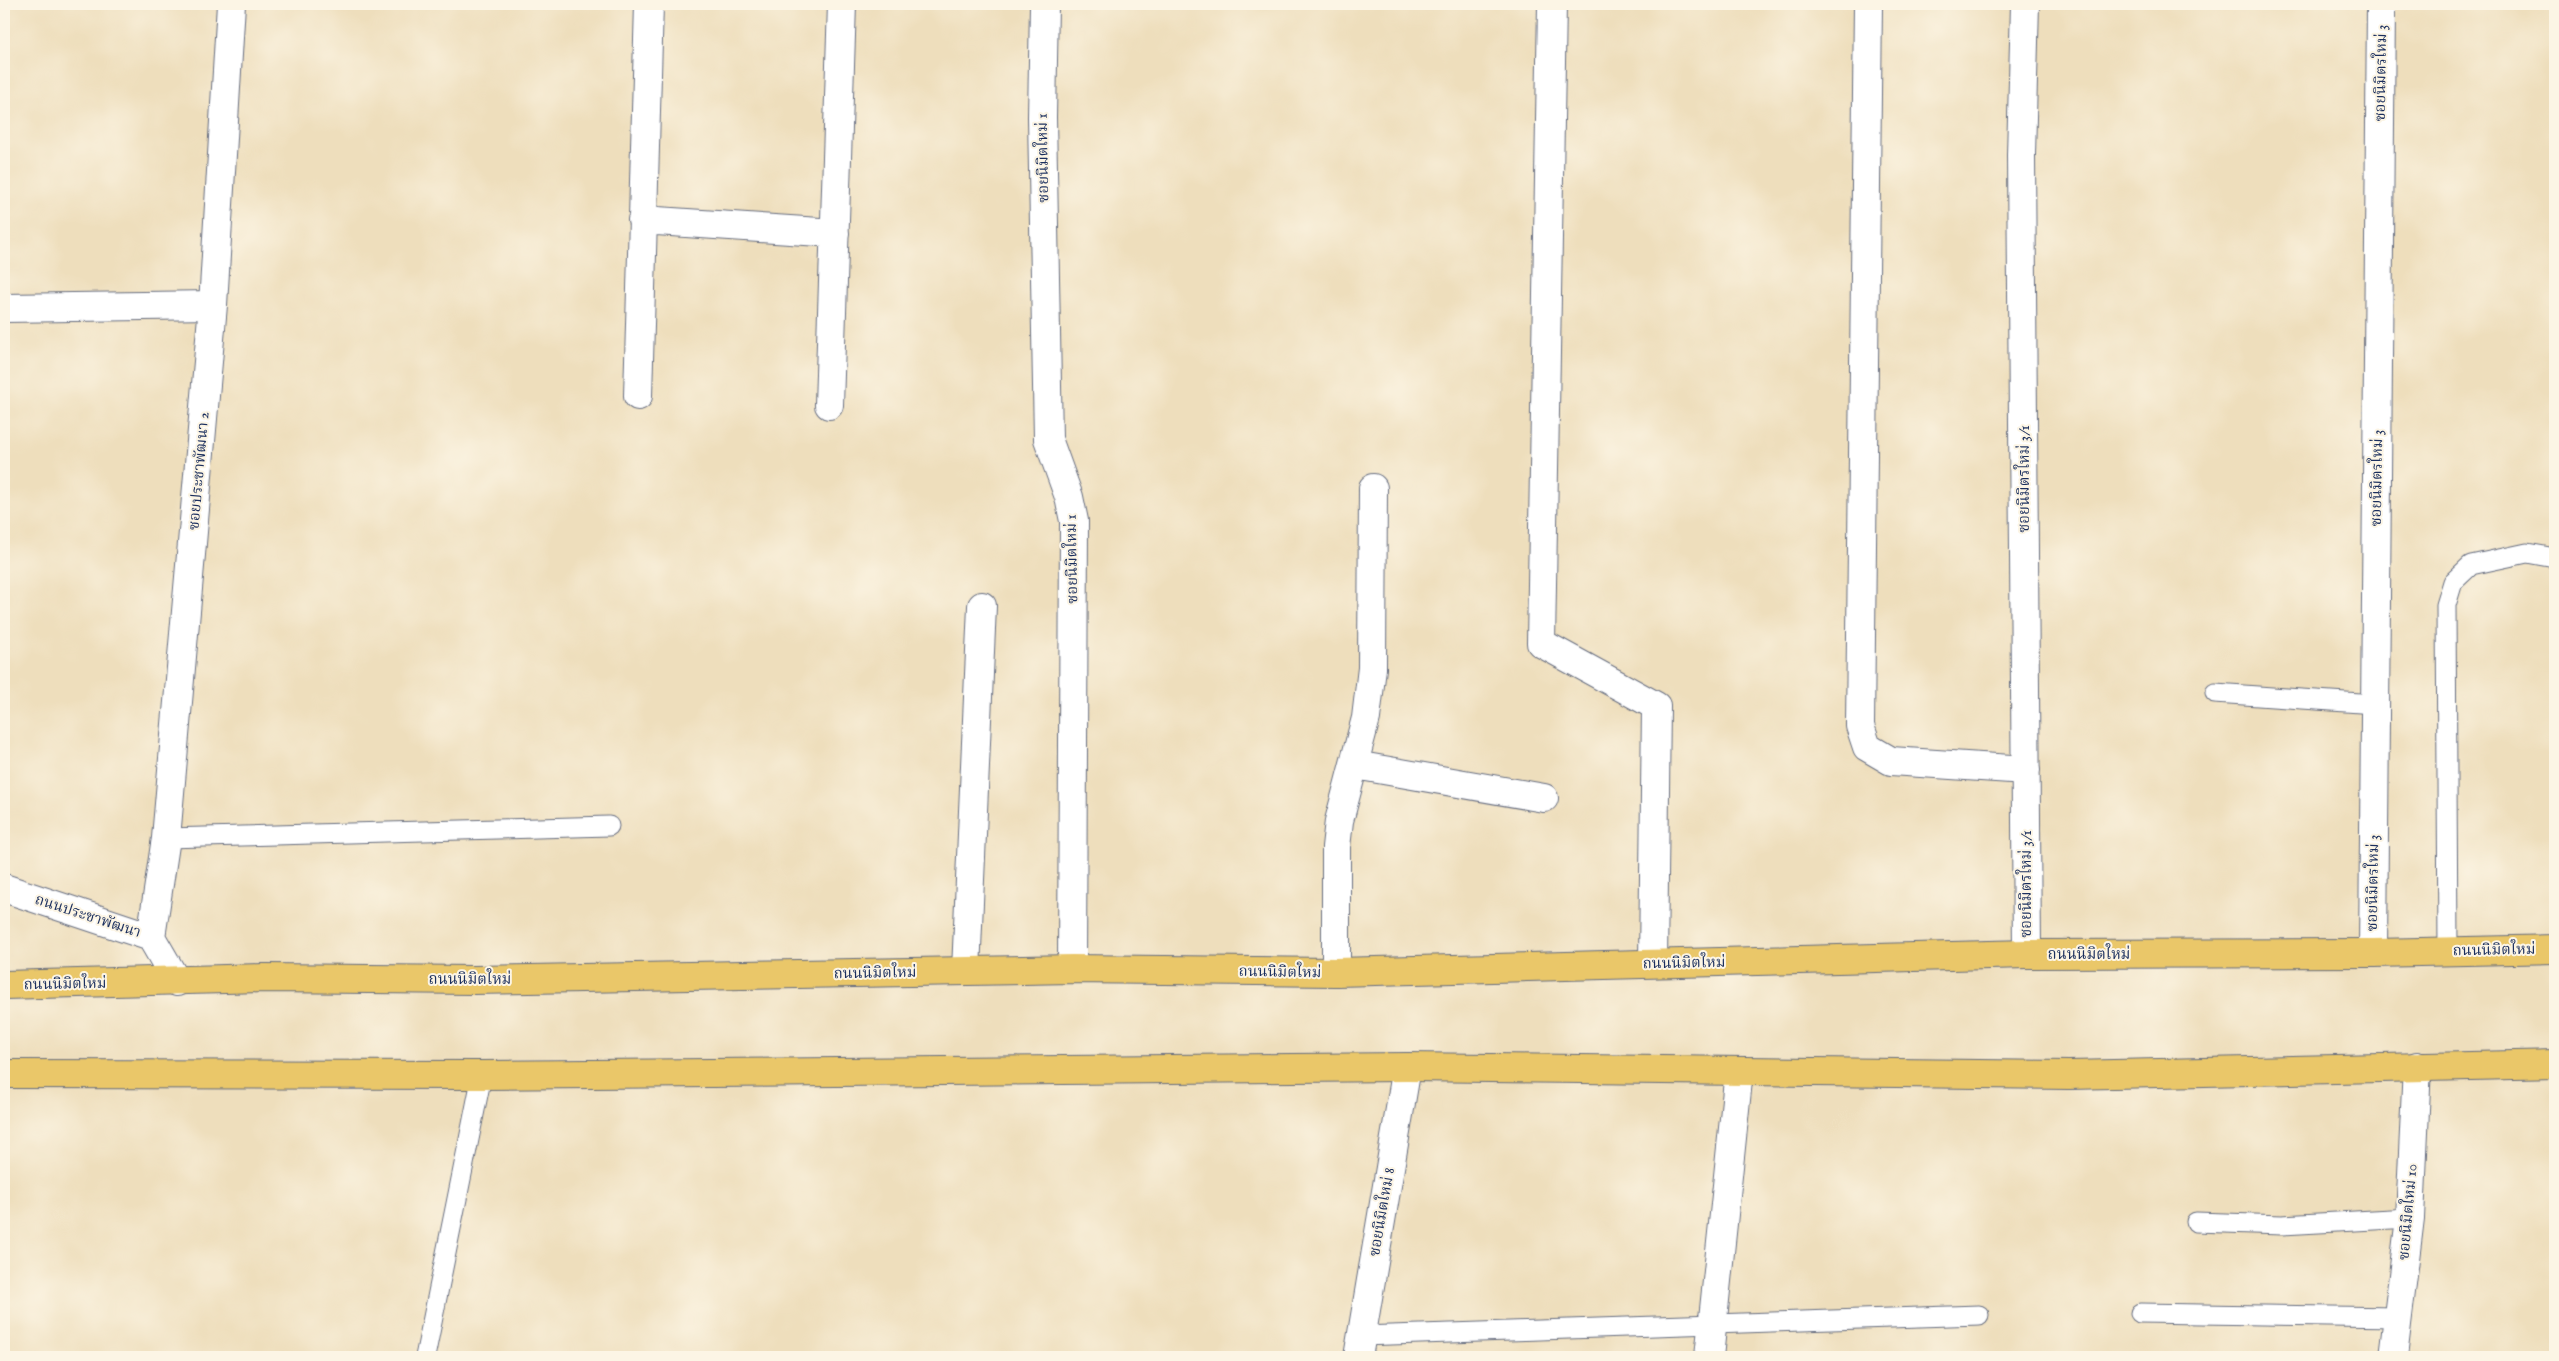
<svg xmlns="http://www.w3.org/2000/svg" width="2559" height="1361" font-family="'IM FELL English','Noto Serif Thai',serif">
  <rect width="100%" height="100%" fill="#fcf5e5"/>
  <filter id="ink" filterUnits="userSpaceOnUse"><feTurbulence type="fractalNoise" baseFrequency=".02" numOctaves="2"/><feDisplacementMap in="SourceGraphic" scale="10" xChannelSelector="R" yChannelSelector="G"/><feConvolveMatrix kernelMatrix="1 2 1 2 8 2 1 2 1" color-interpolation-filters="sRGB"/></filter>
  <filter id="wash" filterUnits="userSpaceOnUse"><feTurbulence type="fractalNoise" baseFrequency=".0096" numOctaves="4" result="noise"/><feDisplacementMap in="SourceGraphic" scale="20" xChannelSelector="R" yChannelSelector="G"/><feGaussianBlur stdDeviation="1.12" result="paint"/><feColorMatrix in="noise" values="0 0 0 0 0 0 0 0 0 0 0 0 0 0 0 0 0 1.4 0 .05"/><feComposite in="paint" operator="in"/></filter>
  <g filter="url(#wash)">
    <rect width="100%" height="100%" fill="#eedebc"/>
  </g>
  <g filter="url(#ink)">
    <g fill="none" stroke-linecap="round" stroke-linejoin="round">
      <defs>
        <path id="lane" d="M2215,693L2375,704
          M166,838L609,826
          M2448,951L2446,605L2453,582L2471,565L2527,553L2555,558
          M2196,1222L2282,1225L2410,1218
          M2140,1313L2398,1317
          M1361,1336L1979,1315
          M425,1357L482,1075"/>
        <path id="street" d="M1044,4L1042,117L1048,439L1069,497L1074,521L1072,969
          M1552,4L1541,643L1656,706L1653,963
          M1868,4L1860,726L1867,747L1891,761L2026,770
          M2025,4L2021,155L2027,954
          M642,220L835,233
          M4,308L213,305
          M638,396L649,4
          M829,405L842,4
          M1355,765L1544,798
          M4,888L151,937L177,982
          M151,937L166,838L213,305L231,4
          M2373,953L2381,4
          M966,971L982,606
          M1336,972V847L1339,821L1366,718L1372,668L1373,488
          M1358,1357L1407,1067
          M1709,1357L1739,1071
          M2393,1357L2410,1218L2417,1066"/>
        <path id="primary" d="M4,985L265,978L474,980L1072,969L1336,972L2027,954L2373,953L2555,949
          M4,1074L482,1075L1407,1067L2069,1075L2555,1064"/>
      </defs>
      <use href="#lane" stroke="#656c7f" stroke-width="21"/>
      <use href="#street" stroke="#656c7f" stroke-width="30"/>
      <use href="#primary" stroke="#656c7f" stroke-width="30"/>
      <use href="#lane" stroke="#fff" stroke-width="19"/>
      <use href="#street" stroke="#fff" stroke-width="28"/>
      <use href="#primary" stroke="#eac769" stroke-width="28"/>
    </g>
  </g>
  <g text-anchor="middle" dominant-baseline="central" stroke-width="4" stroke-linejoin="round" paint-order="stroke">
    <g font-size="15" fill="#1b2f5e" stroke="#fcf5e5">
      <text transform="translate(2381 73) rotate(-89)">ซอยนิมิตรใหม่ 3</text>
      <text transform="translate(1043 158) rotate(-91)">ซอยนิมิตใหม่ 1</text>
      <text transform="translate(199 471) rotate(-85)">ซอยประชาพัฒนา 2</text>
      <text transform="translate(2377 478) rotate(-89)">ซอยนิมิตรใหม่ 3</text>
      <text transform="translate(2024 479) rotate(-90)">ซอยนิมิตรใหม่ 3/1</text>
      <text transform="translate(1072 559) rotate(-91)">ซอยนิมิตใหม่ 1</text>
      <text transform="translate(2373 883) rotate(-89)">ซอยนิมิตรใหม่ 3</text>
      <text transform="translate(2026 884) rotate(-90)">ซอยนิมิตรใหม่ 3/1</text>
      <text transform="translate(88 916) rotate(18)">ถนนประชาพัฒนา</text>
      <text transform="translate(2494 950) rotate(-1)">ถนนนิมิตใหม่</text>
      <text x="2089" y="954">ถนนนิมิตใหม่</text>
      <text transform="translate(1684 963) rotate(-1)">ถนนนิมิตใหม่</text>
      <text transform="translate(1280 972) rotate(1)">ถนนนิมิตใหม่</text>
      <text transform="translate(875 973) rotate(-1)">ถนนนิมิตใหม่</text>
      <text x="470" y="979">ถนนนิมิตใหม่</text>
      <text transform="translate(65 984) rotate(-1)">ถนนนิมิตใหม่</text>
      <text transform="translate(1382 1212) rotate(-80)">ซอยนิมิตใหม่ 8</text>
      <text transform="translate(2408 1212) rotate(-85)">ซอยนิมิตใหม่ 10</text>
    </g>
  </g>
  <rect width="2559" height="1361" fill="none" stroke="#fcf5e5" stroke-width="20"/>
</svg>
